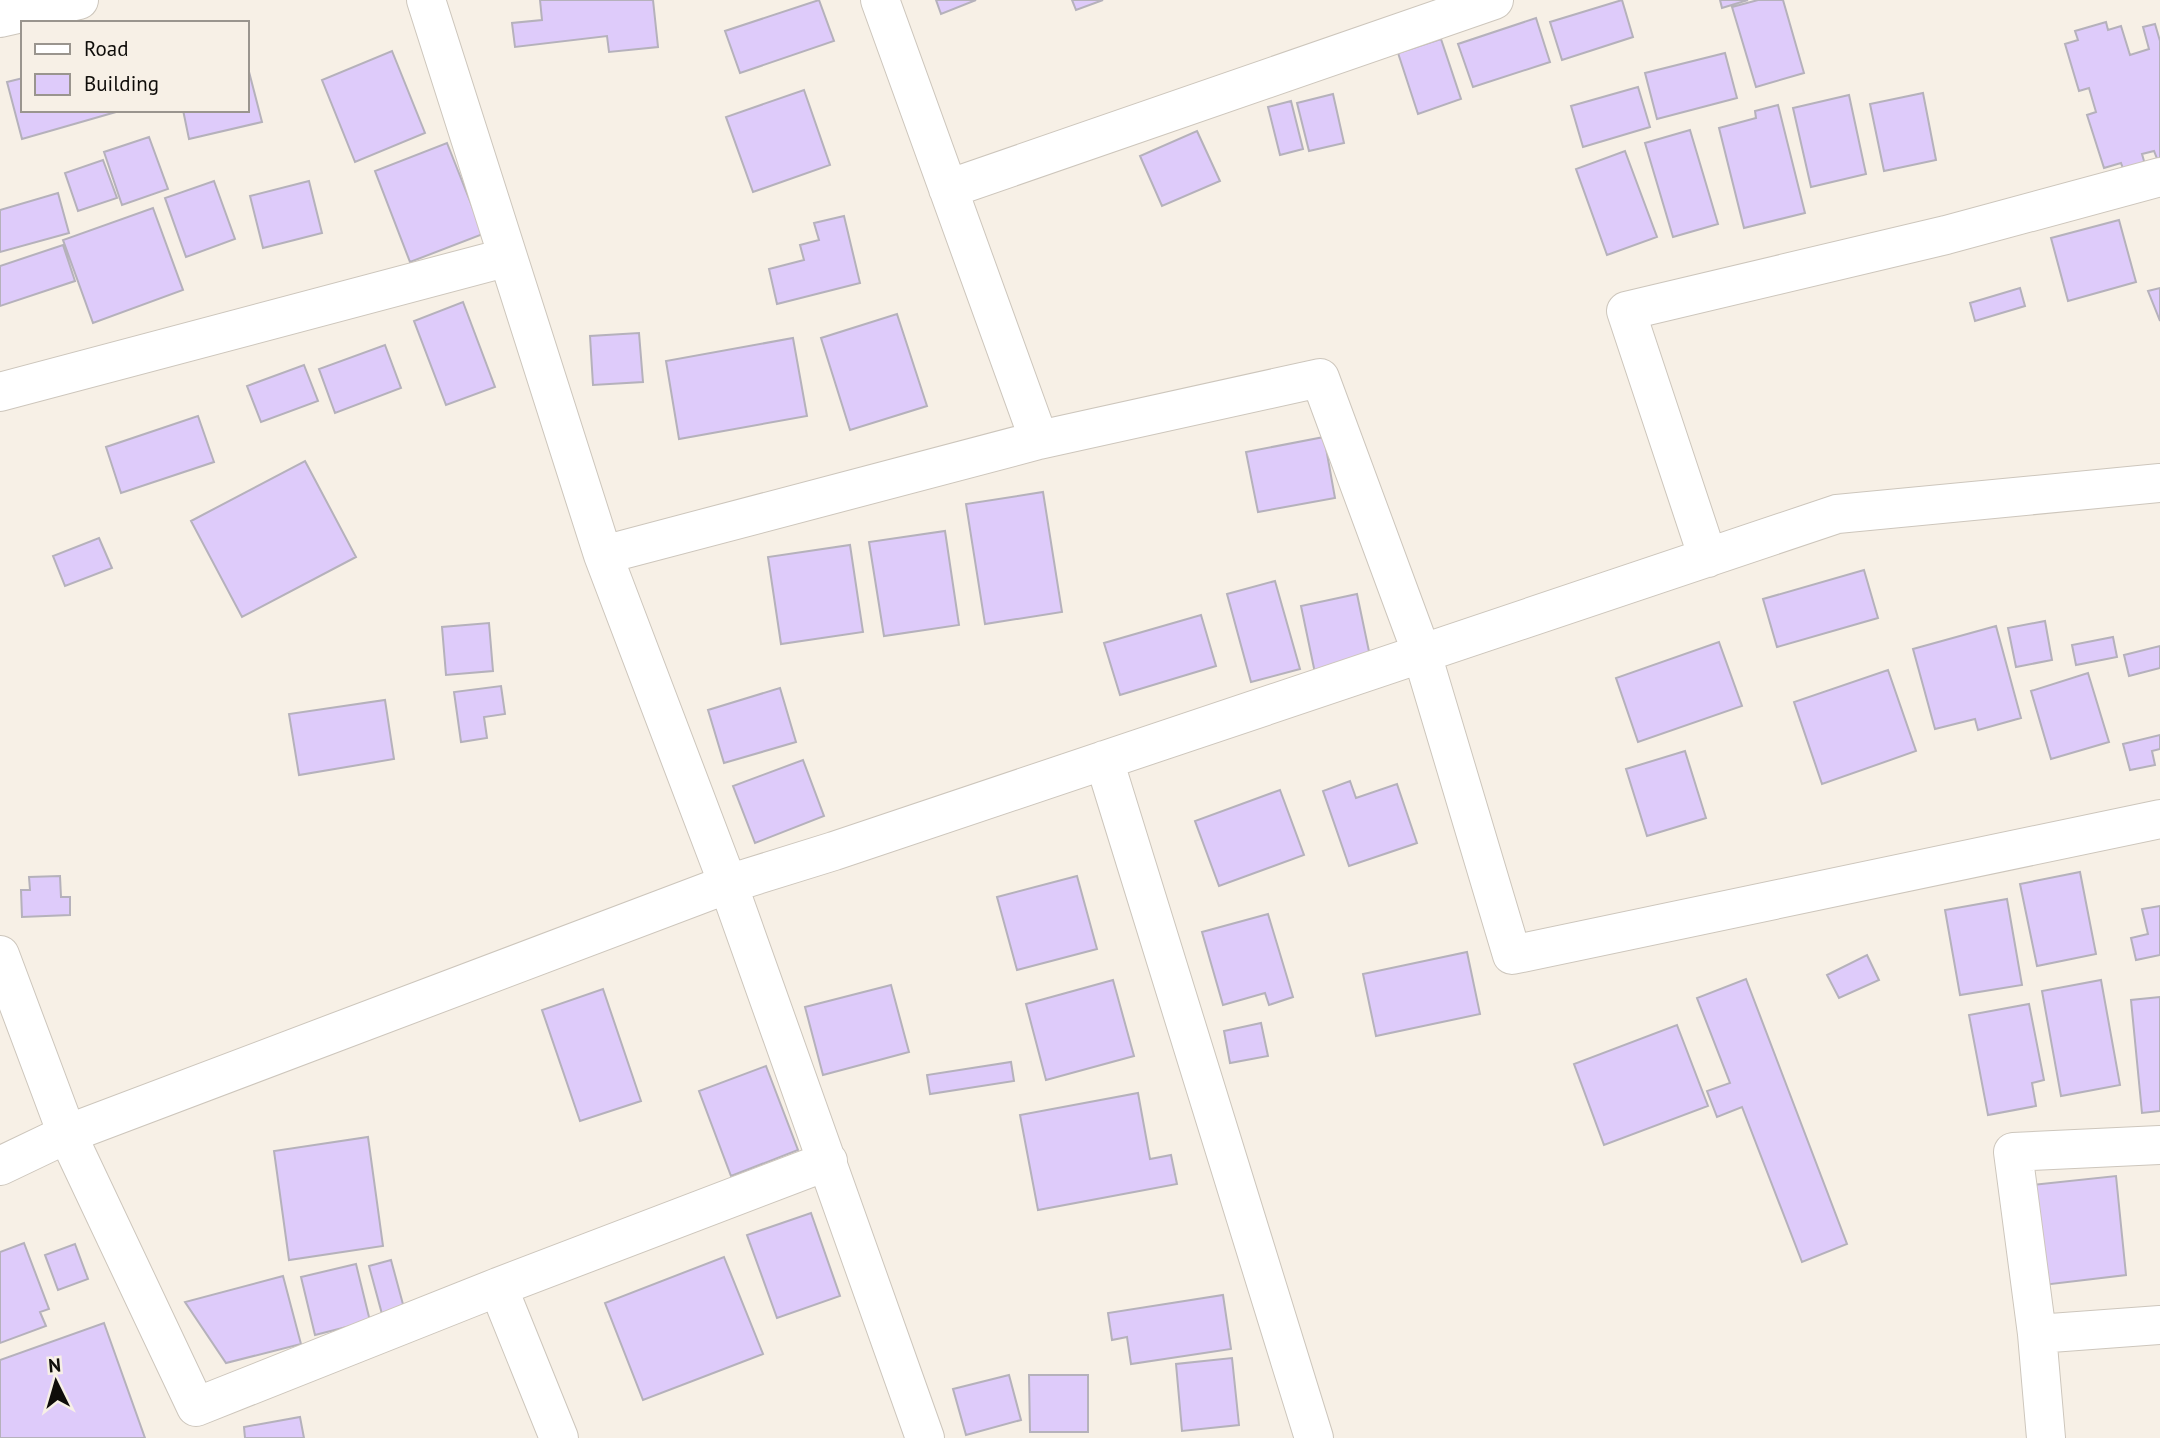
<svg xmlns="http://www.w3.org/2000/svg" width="2160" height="1438" font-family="'PT Sans',sans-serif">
  <rect width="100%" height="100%" fill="#f7f0e6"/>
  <path fill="#decbfa" stroke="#b5b1bb" stroke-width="2" d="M540,0H653L658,47L609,52L607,36L515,47L512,23L542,20Z
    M819,0L834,41L740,73L725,31Z
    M936,0H976L941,14Z
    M1072,0H1103L1076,10Z
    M1622,0L1633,37L1562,60L1550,22Z
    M1720,0H1748L1722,8Z
    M1758,0H1783L1804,73L1756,87L1732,7Z
    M1536,18L1550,62L1473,87L1458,44Z
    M2106,22L2108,30L2121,26L2130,55L2149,49L2143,27L2155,24L2160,41V160L2158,161L2154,151L2142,154L2146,168L2125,174L2121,163L2104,168L2087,115L2096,112L2089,88L2079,91L2065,44L2078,40L2075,31Z
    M1441,39L1461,99L1418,114L1398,53Z
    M392,51L425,133L355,162L322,80Z
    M1725,53L1737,98L1657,119L1645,73Z
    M247,64L262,122L189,139L183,110H247Z
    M23,78V110H123L22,139L7,82Z
    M1638,87L1650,127L1583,147L1571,106Z
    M804,90L830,165L753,192L726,117Z
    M1923,93L1936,160L1884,171L1870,104Z
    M1333,94L1344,143L1309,151L1297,103Z
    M1849,95L1866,174L1811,187L1793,108Z
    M1291,101L1303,149L1280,155L1268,107Z
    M1778,105L1805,213L1744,228L1719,128L1756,118L1755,111Z
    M1690,130L1718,224L1673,237L1645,143Z
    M1197,131L1220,181L1162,206L1140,156Z
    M149,137L168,189L122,205L104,152Z
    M447,143L483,234L410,262L375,171Z
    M1625,151L1657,237L1607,255L1576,169Z
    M103,160L117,198L78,211L65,173Z
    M214,181L235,239L186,257L165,198Z
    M309,181L322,233L263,248L250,196Z
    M58,193L69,233L0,252V210Z
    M153,208L183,290L93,323L63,240Z
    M844,216L860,283L777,304L769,269L804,260L800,245L819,240L814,223Z
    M2119,220L2136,282L2068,301L2051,238Z
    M63,245L75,281L0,306V266Z
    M2020,288L2025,306L1975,321L1970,303Z
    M2160,288V321L2148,291Z
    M463,302L495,387L446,405L414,321Z
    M897,314L927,406L850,430L821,338Z
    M639,333L643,382L593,385L590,336Z
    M793,338L807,416L679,439L666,361Z
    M385,345L401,388L335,413L319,369Z
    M304,365L318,401L261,422L247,386Z
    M198,416L214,462L121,493L106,447Z
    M1324,437L1335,498L1258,512L1246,452Z
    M305,461L356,557L242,617L191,521Z
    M1043,492L1062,612L985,624L966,504Z
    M945,531L959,625L884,636L869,542Z
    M99,538L112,568L65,586L53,556Z
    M850,545L863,632L781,644L768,557Z
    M1864,570L1878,618L1777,647L1763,599Z
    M1275,581L1300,669L1251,682L1227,594Z
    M1357,594L1371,661L1315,673L1301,606Z
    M1201,615L1216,666L1120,695L1104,643Z
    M2045,621L2052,660L2016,667L2008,628Z
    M489,623L493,671L446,675L442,627Z
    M1996,626L2021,718L1978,730L1975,719L1935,729L1913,649Z
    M2113,637L2117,657L2076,665L2072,645Z
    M1719,642L1742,706L1638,742L1616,678Z
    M2160,646V668L2129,676L2124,655Z
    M1888,670L1916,751L1822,784L1794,702Z
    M2088,673L2109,742L2051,759L2031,691Z
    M501,686L505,714L484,717L487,738L461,742L454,692Z
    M780,688L796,742L724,763L708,710Z
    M385,700L394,759L299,775L289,714Z
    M2160,735V749L2152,751L2155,765L2130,770L2123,744Z
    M1685,751L1706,818L1647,836L1626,769Z
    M803,760L824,816L755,843L733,786Z
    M1350,781L1356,798L1397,784L1417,843L1349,866L1323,791Z
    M1280,790L1304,855L1219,886L1195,821Z
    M2080,872L2096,954L2037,966L2020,884Z
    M60,876L61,897H70V915L22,917L21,890H30L29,877Z
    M1077,876L1097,949L1017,970L997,897Z
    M2007,899L2022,985L1960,995L1945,910Z
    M2160,906V955L2136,960L2131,938L2148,934L2142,909Z
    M1268,914L1293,997L1269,1005L1265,993L1223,1005L1202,932Z
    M1467,952L1480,1014L1376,1036L1363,974Z
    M1867,955L1879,980L1839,998L1827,975Z
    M1746,979L1847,1244L1802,1262L1742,1107L1717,1117L1707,1091L1730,1083L1697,998Z
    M1113,980L1134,1056L1046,1080L1026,1004Z
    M2101,980L2120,1085L2061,1096L2042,991Z
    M891,985L909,1052L823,1075L805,1007Z
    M603,989L641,1101L580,1121L542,1010Z
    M2160,997V1111L2142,1113L2131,1000Z
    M2029,1004L2044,1080L2032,1083L2036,1106L1988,1115L1969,1015Z
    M1261,1023L1268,1056L1230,1063L1224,1031Z
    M1677,1025L1708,1106L1604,1145L1574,1064Z
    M1011,1062L1014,1081L930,1094L927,1075Z
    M766,1066L798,1150L731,1176L699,1091Z
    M1138,1093L1150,1159L1171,1155L1177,1184L1038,1210L1020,1115Z
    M368,1137L383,1246L289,1260L274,1151Z
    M2116,1176L2126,1275L2043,1285L2032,1185Z
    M811,1213L840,1296L777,1318L747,1235Z
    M24,1243L49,1309L40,1312L46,1326L0,1343V1252Z
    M75,1244L88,1279L58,1290L45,1255Z
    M724,1257L763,1354L643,1400L605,1303Z
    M391,1260L404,1308L382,1314L369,1266Z
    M356,1264L370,1321L315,1335L301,1277Z
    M283,1276L301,1344L226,1363L185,1302Z
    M1223,1295L1231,1349L1131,1364L1127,1337L1112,1340L1108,1313Z
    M104,1323L145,1438H0V1360Z
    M1232,1358L1239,1425L1182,1431L1176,1364Z
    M1009,1375L1021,1420L966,1435L953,1389Z
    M1029,1375H1088V1432H1030Z
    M300,1417L304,1438H245L244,1427Z"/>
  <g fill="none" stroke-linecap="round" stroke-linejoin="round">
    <defs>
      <path id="street" d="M426,0L603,555L728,884L925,1438
        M0,18L79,0
        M948,189L1494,0
        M0,392L508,257
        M1039,440L1320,378L1422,654L1512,955L2160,819
        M603,555L1039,440L880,0
        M1708,558L1626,311L1946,235L2160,177
        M1104,760L1314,1438
        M0,955L67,1134L196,1407L498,1287
        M0,1166L67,1134L728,884L834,851L1837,514L2160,483
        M2037,1334L2160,1325
        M559,1438L498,1287L828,1161
        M2046,1438L2037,1334L2013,1152L2160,1145"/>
    </defs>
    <use href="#street" stroke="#cdc6bc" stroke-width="40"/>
    <use href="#street" stroke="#fff" stroke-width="38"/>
  </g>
  <rect x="21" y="21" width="228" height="91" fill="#f7f0e6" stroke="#9a958e" stroke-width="2"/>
  <rect x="35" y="44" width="35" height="10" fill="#ffffff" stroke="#9a958e" stroke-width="2"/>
  <text x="84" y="56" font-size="21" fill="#0f0d0a">Road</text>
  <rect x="35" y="74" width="35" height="21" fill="#decbfa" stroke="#9a958e" stroke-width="2"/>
  <text x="84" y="91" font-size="21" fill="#0f0d0a">Building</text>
  <g transform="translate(56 1382) rotate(355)" stroke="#f7f0e6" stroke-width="5" paint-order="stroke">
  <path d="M0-5L12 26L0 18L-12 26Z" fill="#0f0d0a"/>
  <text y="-10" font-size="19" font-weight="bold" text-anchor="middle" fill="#0f0d0a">N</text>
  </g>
</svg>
